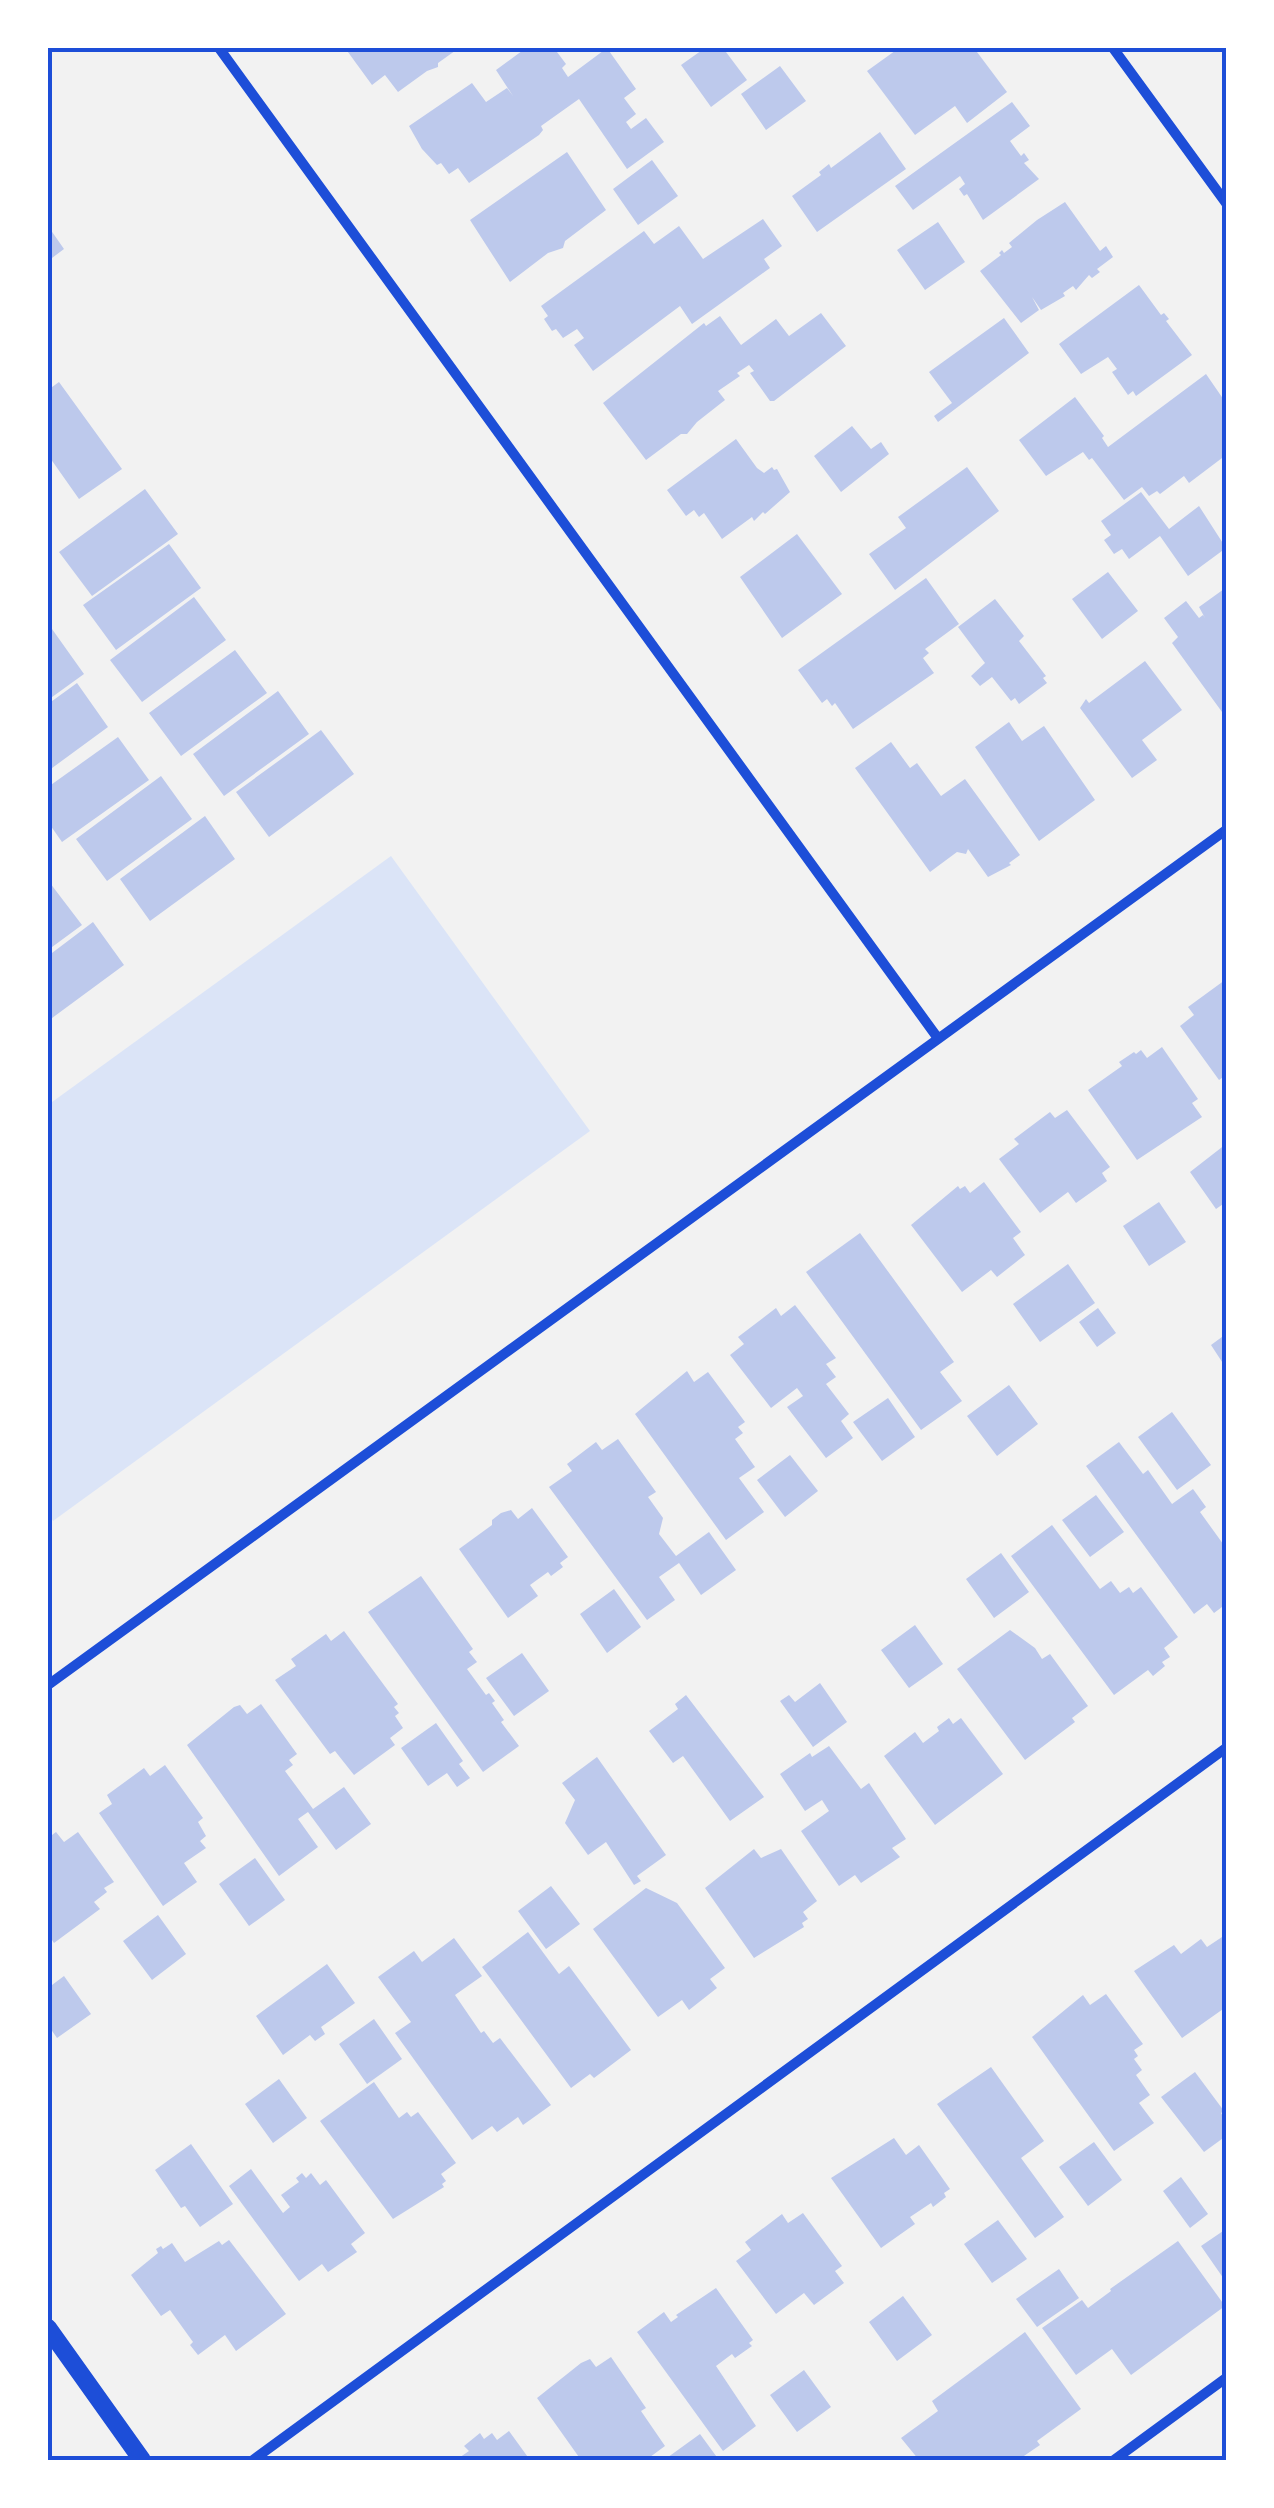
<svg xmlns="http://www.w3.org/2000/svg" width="1274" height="2508" font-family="Poppins,sans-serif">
  <rect width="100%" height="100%" fill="#f2f2f2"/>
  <path fill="#dbe4f7" d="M391,856L590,1131L53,1521L48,1513V1105Z"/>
  <path fill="#bdc9ec" d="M345,48H459L438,63V67L427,71L398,92L385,75L372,85Z
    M526,48H554L566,64L562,68L568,77L607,48L636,89L624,98L636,114L626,122L631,129L646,118L664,142L627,169L579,99L541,126L543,130L539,135L469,183L458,168L449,174L441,163L437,165L422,149L409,126L472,83L486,102L507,88L513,96L496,70Z
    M705,48H723L747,80L711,107L681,65Z
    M899,48H974L1007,92L967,123L955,106L915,135L867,71Z
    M780,66L806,101L766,130L741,94Z
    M1012,102L1030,126L1010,141L1021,156L1024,153L1029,160L1024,163L1039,179L983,220L967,194L964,196L959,189L965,184L960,176L913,210L895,186Z
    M880,132L906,169L817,232L792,196L821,175L819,172L829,164L831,168Z
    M567,152L606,210L565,241L563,248L548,253L510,282L470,220Z
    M652,160L678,196L638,225L613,189Z
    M1065,202L1100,251L1106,246L1113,257L1097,269L1100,272L1092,278L1089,275L1076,290L1073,286L1063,293L1065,296L1041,310L1032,297L1039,310L1021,323L980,271L1001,255L999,253L1002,250L1004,253L1012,247L1009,243L1037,220Z
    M763,219L782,246L764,259L770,268L692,324L680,306L593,371L574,345L584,338L577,329L563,338L556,329L552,331L544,319L548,316L541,306L644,231L654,244L679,226L703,259Z
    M938,222L965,262L925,290L897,250Z
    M48,226L64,249L48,261Z
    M1139,285L1161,315L1164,313L1169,319L1166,321L1192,355L1136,396L1133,391L1128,395L1112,372L1117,369L1108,357L1081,374L1059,344Z
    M821,313L846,346L774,401H770L750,373L754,371L749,365L737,373L740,376L718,391L725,400L697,422L687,434H681L646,460L603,403L704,323L706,326L720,316L741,345L776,319L789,336Z
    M1004,318L1029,353L938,422L934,416L952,403L929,372Z
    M1206,374L1226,403L1222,406L1226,413V455L1189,483L1184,476L1160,494L1157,491L1149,496L1142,487L1124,500L1092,458L1089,460L1083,452L1046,476L1019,440L1075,397L1104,436L1102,438L1108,447Z
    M59,382L122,469L79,499L48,455V390Z
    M852,426L871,449L881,442L889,454L841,492L814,456Z
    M736,439L757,468L764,473L772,467L774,470L777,469L790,492L765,514L763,512L754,521L752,517L722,539L704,513L699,517L694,510L686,516L667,490Z
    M967,467L999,511L895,590L869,554L906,528L898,517Z
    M145,489L178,534L92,596L59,552Z
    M1141,492L1169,529L1199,506L1226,548L1188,576L1160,536L1129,559L1122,549L1114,554L1104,540L1111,535L1101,521Z
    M797,534L842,594L782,638L740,577Z
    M169,544L201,588L116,650L83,605Z
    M1108,572L1138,611L1102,639L1072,599Z
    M926,578L959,624L925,649L929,653L923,658L934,673L853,729L835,703L832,706L827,699L822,703L798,670Z
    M1224,589L1226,593V709L1222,712L1172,643L1178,637L1164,618L1186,601L1199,618L1203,615L1205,618L1199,607Z
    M194,597L226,640L142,702L110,660Z
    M995,599L1024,636L1019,641L1046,676L1043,678L1047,683L1019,704L1015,698L1011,701L992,677L980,686L971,676L985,663L958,627Z
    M52,629L84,674L48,700V632Z
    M235,650L267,693L181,756L149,713Z
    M1145,661L1182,710L1142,740L1157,760L1132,778L1080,708L1086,699L1089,703Z
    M77,683L108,727L48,771V704Z
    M278,691L309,734L224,796L193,754Z
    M1009,722L1022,741L1044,726L1095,800L1039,841L975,747Z
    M321,730L354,774L269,837L236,792Z
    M118,737L149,780L62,842L48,822V787Z
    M891,742L910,768L917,763L941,796L965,779L1020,855L1009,863L1011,865L988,877L968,849L966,854L957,852L930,872L855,768Z
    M161,776L192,819L107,881L76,839Z
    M205,816L235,859L150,921L120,879Z
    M50,883L82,925L48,950V884Z
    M93,922L124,965L48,1021V956Z
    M1225,980L1226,1075L1219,1080L1180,1026L1194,1015L1188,1007Z
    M1162,1047L1198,1099L1192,1103L1202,1117L1137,1160L1088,1090L1122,1066L1119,1062L1134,1052L1136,1054L1141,1050L1147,1058Z
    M1067,1110L1110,1167L1102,1173L1107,1181L1076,1203L1068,1192L1040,1213L999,1159L1019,1144L1014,1139L1050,1112L1055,1118Z
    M1226,1144V1202L1216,1209L1190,1172Z
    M984,1182L1021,1232L1013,1238L1025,1255L997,1277L991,1270L962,1292L911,1225L958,1186L960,1189L965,1186L970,1193Z
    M1159,1202L1186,1242L1149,1266L1123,1226Z
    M860,1233L954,1362L940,1372L962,1401L921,1430L806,1272Z
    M1068,1264L1095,1303L1040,1342L1013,1304Z
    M795,1305L836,1358L826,1364L836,1377L826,1384L849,1414L841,1421L853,1438L826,1458L787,1407L803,1396L797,1388L771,1408L730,1355L744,1344L738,1337L776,1308L781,1316Z
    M1098,1308L1116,1333L1097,1347L1079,1322Z
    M1226,1334V1368L1211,1345Z
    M687,1371L694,1382L708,1372L745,1422L738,1427L743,1433L735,1439L755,1467L739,1478L764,1512L726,1540L635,1414Z
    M1009,1385L1038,1424L997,1456L967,1416Z
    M888,1398L915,1437L882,1461L853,1422Z
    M1172,1412L1211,1465L1177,1490L1138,1437Z
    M618,1439L656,1492L648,1497L663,1518L659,1534L676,1556L709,1532L736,1570L701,1595L679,1563L659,1577L675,1600L647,1620L549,1487L572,1471L567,1464L596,1442L602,1450Z
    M1119,1442L1143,1474L1148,1470L1172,1504L1193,1489L1206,1507L1200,1512L1226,1548V1604L1214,1613L1207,1604L1194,1614L1086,1466Z
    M790,1455L818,1491L785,1517L757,1480Z
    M1096,1495L1124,1532L1090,1557L1062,1520Z
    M532,1508L568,1557L560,1563L563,1567L551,1576L548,1572L530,1585L538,1596L508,1618L459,1549L492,1525V1520L501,1513L511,1510L518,1519Z
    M1052,1525L1100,1589L1111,1581L1120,1593L1129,1587L1133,1593L1141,1587L1178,1637L1164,1648L1170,1657L1162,1662L1165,1666L1153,1676L1148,1670L1114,1695L1011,1556Z
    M1001,1553L1029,1592L994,1618L966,1579Z
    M421,1576L473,1649L469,1652L477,1662L467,1669L486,1695L489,1693L495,1701L492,1703L504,1720L501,1722L519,1746L483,1772L368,1612Z
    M614,1589L641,1627L607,1653L580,1614Z
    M915,1625L943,1664L909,1688L881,1650Z
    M1010,1630L1035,1648L1042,1659L1050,1654L1088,1706L1072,1718L1075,1722L1025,1760L957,1669Z
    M344,1631L398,1704L394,1707L399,1713L395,1716L403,1728L390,1738L395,1745L354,1775L335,1751L330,1754L275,1680L296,1666L291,1659L326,1634L331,1641Z
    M522,1653L549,1691L514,1716L486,1678Z
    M820,1683L847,1722L813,1747L780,1701L789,1695L795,1702Z
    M686,1695L764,1797L730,1821L683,1756L673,1763L649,1731L678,1709L675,1704Z
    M261,1704L297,1754L289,1760L293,1765L285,1771L313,1809L344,1787L371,1824L336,1850L308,1812L298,1819L318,1847L279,1876L187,1745L234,1707L240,1705L247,1714Z
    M949,1718L953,1724L961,1718L1003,1774L935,1825L884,1756L915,1732L923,1743L939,1731L937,1727Z
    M436,1723L463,1761L459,1764L470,1778L457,1787L447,1773L428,1786L401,1748Z
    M829,1746L861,1789L869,1783L906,1839L892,1848L900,1857L861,1883L855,1875L839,1886L801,1831L829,1811L822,1800L805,1811L780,1774L810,1753L812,1757Z
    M597,1757L666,1855L637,1876L641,1881L634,1885L606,1842L588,1855L565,1823L575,1800L562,1783Z
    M165,1765L203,1818L198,1822L206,1836L200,1841L206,1848L184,1863L197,1882L163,1906L99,1813L112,1804L107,1795L144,1768L150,1776Z
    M56,1832L64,1842L78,1832L114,1882L104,1888L107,1892L94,1902L100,1909L54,1943L48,1934V1838Z
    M754,1849L761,1858L781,1849L817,1901L803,1912L808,1919L802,1923L804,1927L754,1958L705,1888Z
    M255,1858L285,1900L249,1926L219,1884Z
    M551,1886L580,1924L546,1949L518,1911Z
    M646,1888L677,1903L725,1968L710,1979L717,1988L689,2010L682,2000L658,2017L593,1929Z
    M158,1915L186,1954L152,1980L123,1941Z
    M528,1932L559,1974L569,1966L631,2050L594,2078L590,2074L571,2088L482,1967Z
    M1222,1937L1226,1944V2007L1182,2038L1134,1971L1174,1945L1181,1954L1201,1939L1207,1947Z
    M454,1938L482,1976L455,1995L481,2033L484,2031L493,2043L500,2038L551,2105L523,2125L518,2117L497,2132L492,2126L472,2140L395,2033L411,2022L378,1977L414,1951L422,1962Z
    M327,1964L355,2003L321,2027L325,2034L315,2041L310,2035L283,2055L256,2016Z
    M64,1976L91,2014L57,2038L48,2025V1988Z
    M1106,1994L1143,2044L1134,2050L1138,2056L1134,2059L1142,2070L1136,2075L1150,2095L1139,2103L1154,2123L1114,2151L1032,2037L1083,1995L1090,2005Z
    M374,2019L402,2059L367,2084L339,2044Z
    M991,2067L1044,2141L1021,2158L1064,2217L1035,2238L937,2104Z
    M1195,2072L1224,2111L1221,2113L1226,2121V2136L1204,2152L1161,2097Z
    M279,2079L307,2118L273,2143L245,2104Z
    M374,2082L399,2118L407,2112L411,2117L418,2112L456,2163L441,2174L446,2181L442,2184L444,2187L393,2219L320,2121Z
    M894,2138L906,2155L919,2145L950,2189L944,2193L946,2197L933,2207L931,2203L910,2217L915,2224L881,2248L831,2178Z
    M1094,2142L1122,2180L1088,2206L1059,2167Z
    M191,2144L233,2204L200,2227L185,2206L181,2208L155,2170Z
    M251,2169L283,2213L290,2207L281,2195L299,2182L296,2178L302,2173L306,2178L311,2173L320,2185L326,2180L365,2233L351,2244L357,2252L328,2272L322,2264L299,2281L229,2186Z
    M1181,2177L1208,2214L1190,2228L1163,2191Z
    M803,2213L842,2266L835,2271L844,2283L814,2305L804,2293L776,2314L736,2261L751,2250L745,2242L782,2214L788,2223Z
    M998,2220L1027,2259L992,2283L964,2244Z
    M1226,2229V2282L1201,2246Z
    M229,2240L286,2314L236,2351L225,2335L198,2355L190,2345L193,2342L170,2310L161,2316L131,2275L158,2253L156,2249L161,2246L163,2249L172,2243L185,2262L219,2241L222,2245Z
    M1178,2241L1225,2306L1131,2375L1112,2349L1076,2375L1042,2328L1082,2300L1088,2308L1111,2291L1110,2289Z
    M1059,2269L1079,2298L1037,2327L1016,2299Z
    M716,2288L753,2340L749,2343L752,2346L735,2358L732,2354L716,2366L756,2426L723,2451L637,2332L664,2312L671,2322L678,2317L676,2315Z
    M903,2296L932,2335L897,2361L869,2322Z
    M1025,2332L1081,2409L1037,2441L1040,2445L1018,2460H919L901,2438L938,2411L932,2401Z
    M611,2357L646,2408L641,2411L665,2446L646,2460H581L537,2398L581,2363L590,2359L596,2367Z
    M804,2370L831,2407L797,2432L770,2395Z
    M509,2431L530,2460H456L469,2451L464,2446L480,2433L484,2439L492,2433L497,2440Z
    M700,2434L719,2460H664Z"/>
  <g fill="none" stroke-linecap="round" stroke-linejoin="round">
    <path stroke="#1d4ed8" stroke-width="10" d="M219,48L937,1037
      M1113,48L1226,203
      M48,1685L1226,830
      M253,2460L1226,1748
      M1114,2460L1226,2378"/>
    <path stroke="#1d4ed8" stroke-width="18" d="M48,2328L142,2460"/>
  </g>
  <rect width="1274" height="2508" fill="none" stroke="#ffffff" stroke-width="100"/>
  <rect x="50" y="50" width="1174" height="2408" fill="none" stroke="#1d4ed8" stroke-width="4"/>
</svg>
